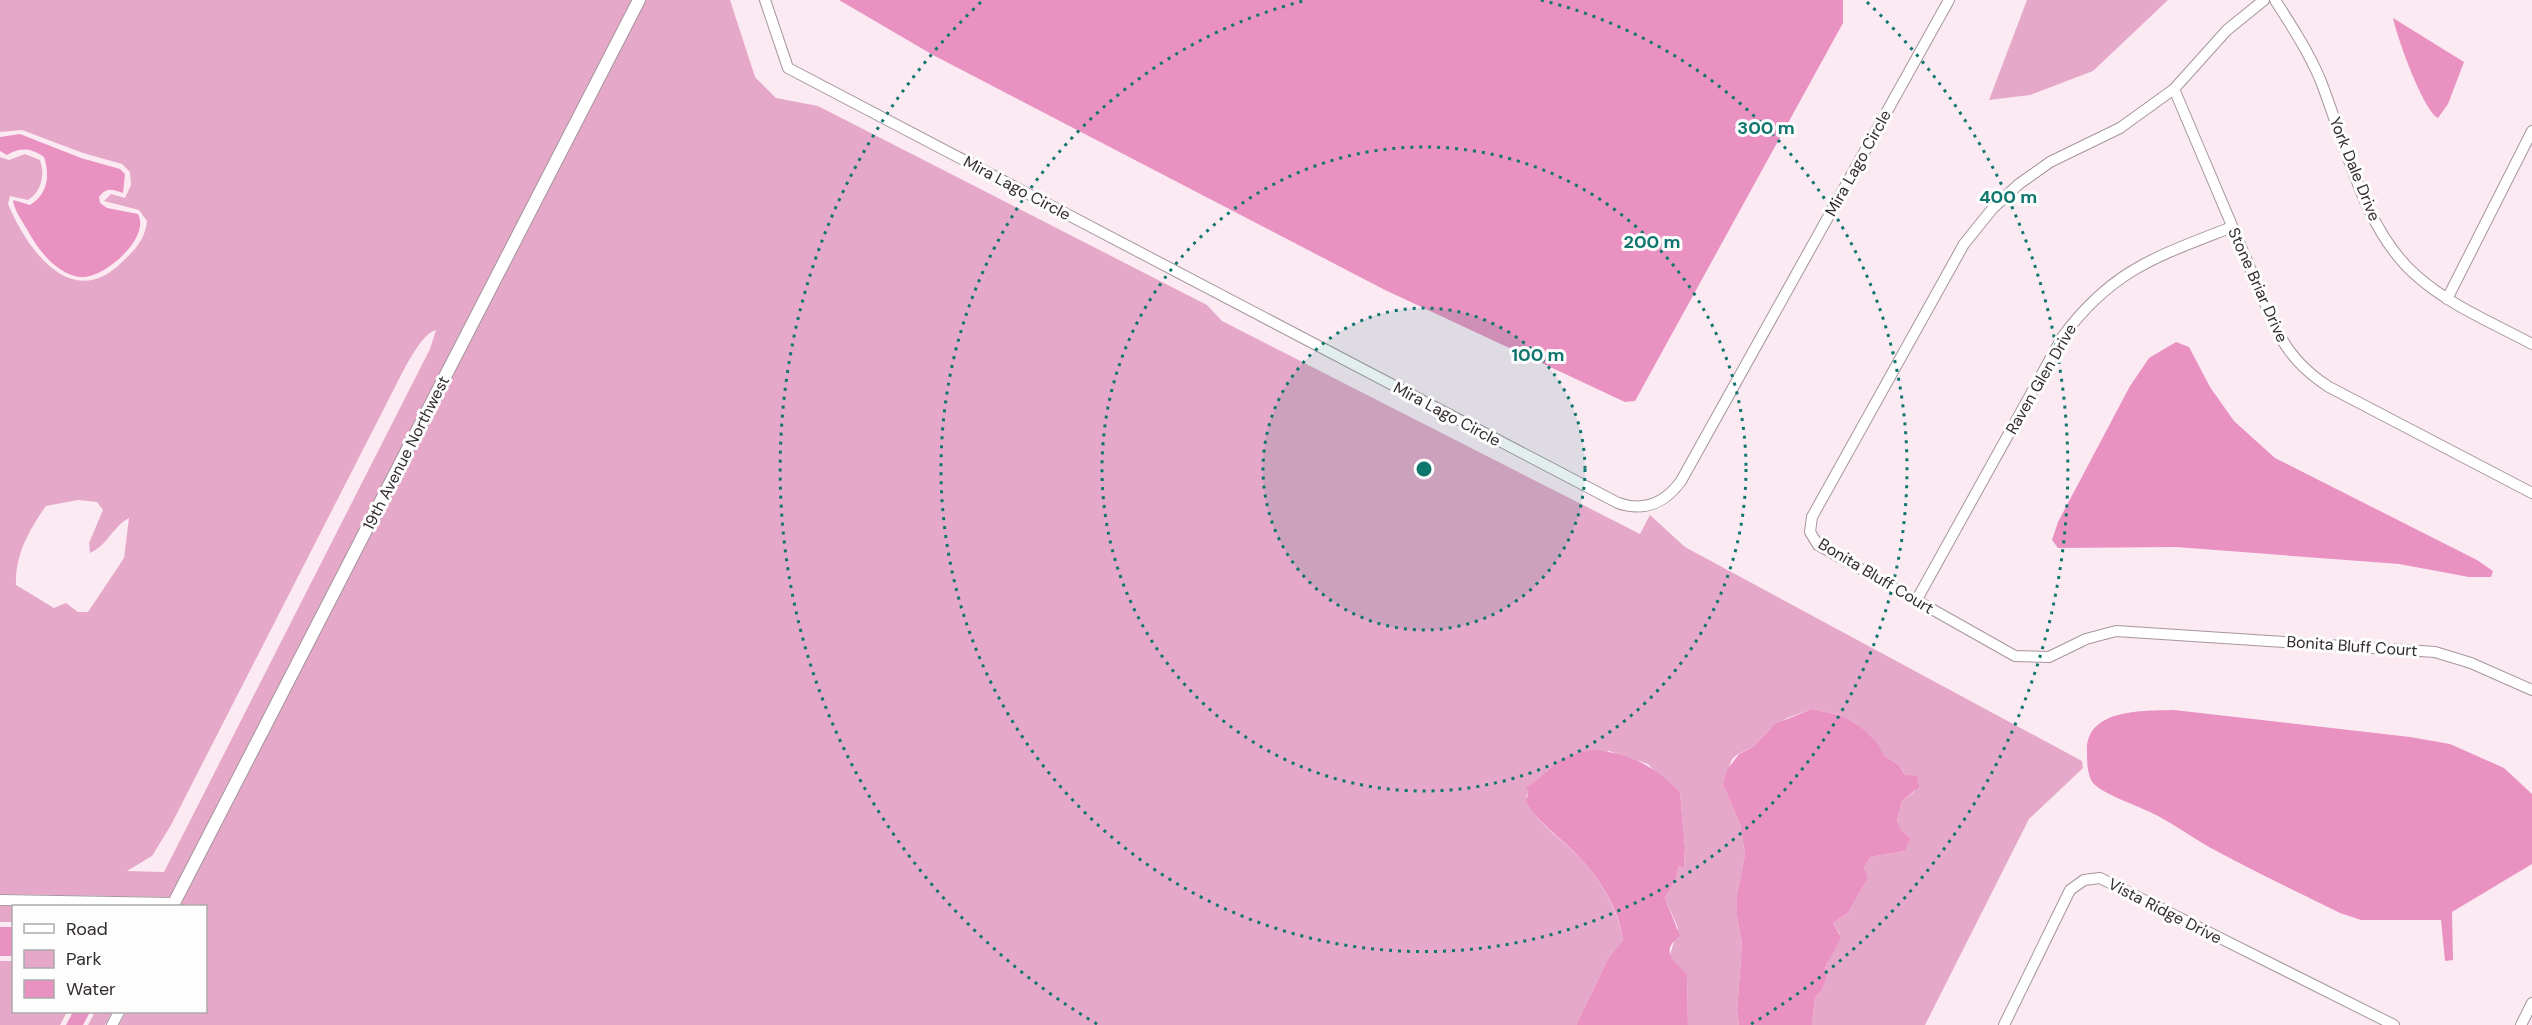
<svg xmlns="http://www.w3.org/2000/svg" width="2532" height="1025" font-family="'DM Sans',sans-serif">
  <rect width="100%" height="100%" fill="#fceaf3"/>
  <path fill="#e5a8c8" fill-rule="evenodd" d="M0,0H632L170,897L0,894V157L9,160L25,154L40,160C45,174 42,191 28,200L10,196L8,204C27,249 71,312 121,263C135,250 145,240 147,221L139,210L104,201L111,194L125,198L131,185L130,172L122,164L83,153L22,130L0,132ZM436,330L430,349L164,872L127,871L152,856L171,825L394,389C402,374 420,334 436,330ZM78,500L97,502L103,510L89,543L90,553C107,546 113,526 129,518L124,558L88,612H78L66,603L54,608L16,585C15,555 29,530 46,506Z
    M646,0H730L755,77L776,98L818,106L1207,305L1222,321L1640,534L1650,515L1685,547L2082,761L2083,768L2029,819L1925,1025H1812L1815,998L1822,990L1827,978L1825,969L1840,934L1833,923L1848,913L1868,878L1864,867L1871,857L1905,851L1911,838L1903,832L1897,823L1902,801L1915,791L1899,765L1884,756L1861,727L1843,716L1812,709L1787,718L1769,730L1753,747L1738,754L1732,759L1723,785L1740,824L1745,854L1737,895V917L1742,944L1737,1011L1739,1025H1688L1687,974L1673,963L1670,955L1678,928L1665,898L1675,881L1679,866L1684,868L1685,848L1680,792L1659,776L1648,764L1609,751L1548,770L1526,796C1535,825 1561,837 1580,858C1601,881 1618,909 1623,940L1609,957L1576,1025H119L126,1012H206V906H180V904Z
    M2027,0H2168L2093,71L2030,95L1989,100Z
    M0,905L68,906H14L13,922H0Z
    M0,961H13L14,1012H67L60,1025H0Z
    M95,1012H112L105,1025H88Z"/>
  <path fill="#e992c2" d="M839,0H1843V23L1635,401L1625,402L1385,290L933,55Z
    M2393,18L2464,62L2448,104L2438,118C2423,110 2397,37 2393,18Z
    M20,134L81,158L120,169L125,174L123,193C112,189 106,187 99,197L100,203L107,208L138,214C151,238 103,280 80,277C57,274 40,252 29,233C24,223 14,211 13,200L30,205C48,194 50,175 44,157C31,148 21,147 7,155L0,151V137Z
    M2176,342L2189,347L2210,387L2234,421L2275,458L2477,560L2493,571L2491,577H2469L2399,564L2176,547L2058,548L2052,540L2058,522L2130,386L2149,358Z
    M1812,709L1843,716L1861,727L1878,744L1884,756L1899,765L1905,775L1917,776L1919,787L1902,801L1897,822L1903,832L1911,838L1905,851L1871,857L1864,867L1868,878L1848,913L1833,923L1841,937L1825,968L1827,978L1822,990L1815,998L1812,1025H1739L1737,1011L1742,944L1737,917V895L1745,854L1740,824L1723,785L1727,770L1739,754L1753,747L1775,724Z
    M2174,710L2410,737L2450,744L2504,768L2532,794V864L2452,912L2453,960L2445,961L2441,920H2361L2340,913C2296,891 2251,870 2209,847C2192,837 2175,825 2158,816C2144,808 2102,794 2093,783C2087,774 2087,762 2087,752C2085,708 2144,711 2174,710Z
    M1590,750C1630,752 1652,765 1680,792L1685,848L1684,868L1679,866L1675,881L1665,898L1680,936C1658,952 1676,963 1687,974L1688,1025H1576L1609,957L1623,940C1619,909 1601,881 1580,858C1562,838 1539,825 1526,801L1529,790L1525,788C1541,780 1551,764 1567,757C1574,753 1583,752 1590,750Z
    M0,927H13V956H0Z
    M73,1012H90L83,1025H66Z"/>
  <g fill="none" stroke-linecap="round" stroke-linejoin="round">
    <defs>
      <path id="minor" d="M765,0L788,68L1618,503C1644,512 1665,503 1681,481L1949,0
        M2264,0L2227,30L2174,89L2120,128L2050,162L2019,184L1993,208L1964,244L1812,517L1810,532L1818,545L2015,656L2049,657L2086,639L2116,631L2435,652L2471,663L2532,690
        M2275,0C2291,25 2308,51 2320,79C2345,142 2364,232 2418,277C2451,306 2493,323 2532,344
        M2174,89L2275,327C2288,353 2304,371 2329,387L2532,493
        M2447,299L2532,131
        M1916,601L2063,336C2113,269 2158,256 2232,227
        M0,900L174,903L172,906
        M112,1025L119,1012
        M2004,1025L2070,890L2084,880L2100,878L2394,1025
        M2521,1025L2532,1003"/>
      <path id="tertiary" d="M174,903L639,0"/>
    </defs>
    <use href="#minor" stroke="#a6959e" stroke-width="12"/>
    <use href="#tertiary" stroke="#a6959e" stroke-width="14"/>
    <use href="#minor" stroke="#fff" stroke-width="10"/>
    <use href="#tertiary" stroke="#fff" stroke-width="12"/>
  </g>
  <circle cx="1424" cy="469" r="161" fill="#0f766e" fill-opacity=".12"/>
  <g fill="none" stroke="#0f766e" stroke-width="3" stroke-dasharray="3 6">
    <circle cx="1424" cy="469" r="161"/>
    <circle cx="1424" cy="469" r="322"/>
    <path d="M1541 0A483 483 0 1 1 1307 0"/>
    <path d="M1097 1024A644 644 0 0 1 981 2M1867 2A644 644 0 0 1 1751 1024"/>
  </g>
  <g text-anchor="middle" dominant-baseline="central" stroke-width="6" stroke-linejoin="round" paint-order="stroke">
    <g font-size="16" fill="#322b2f" stroke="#fdfdfd">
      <text transform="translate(1858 163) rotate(-61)">Mira Lago Circle</text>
      <text transform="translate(2355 169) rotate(68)">York Dale Drive</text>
      <text transform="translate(1017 188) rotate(28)">Mira Lago Circle</text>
      <text transform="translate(2258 285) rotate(66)">Stone Briar Drive</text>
      <text transform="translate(2041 379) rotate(-60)">Raven Glen Drive</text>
      <text transform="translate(1447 414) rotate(28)">Mira Lago Circle</text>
      <text transform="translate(406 453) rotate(-63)">19th Avenue Northwest</text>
      <text transform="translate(1876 576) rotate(31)">Bonita Bluff Court</text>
      <text transform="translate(2352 646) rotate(4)">Bonita Bluff Court</text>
      <text transform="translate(2165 911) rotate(27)">Vista Ridge Drive</text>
    </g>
  </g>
  <circle cx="1424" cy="469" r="9" fill="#0f766e" stroke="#fdfdfd" stroke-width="3"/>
  <g font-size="18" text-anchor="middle" font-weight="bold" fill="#0f766e" stroke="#fdfdfd" stroke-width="6" stroke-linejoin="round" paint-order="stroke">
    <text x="1766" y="134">300 m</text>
    <text x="2008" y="203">400 m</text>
    <text x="1652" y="248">200 m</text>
    <text x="1538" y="361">100 m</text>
  </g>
  <rect x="12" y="905" width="195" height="108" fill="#fdfdfd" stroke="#aca9ab" stroke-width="1.5"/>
  <rect x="24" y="924" width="30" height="9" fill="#ffffff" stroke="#aca9ab" stroke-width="1.5"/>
  <text x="66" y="935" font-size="18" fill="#322b2f">Road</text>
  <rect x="24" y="950" width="30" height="18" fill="#e5a8c8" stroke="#aca9ab" stroke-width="1.5"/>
  <text x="66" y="965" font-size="18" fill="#322b2f">Park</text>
  <rect x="24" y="980" width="30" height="18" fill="#e992c2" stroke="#aca9ab" stroke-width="1.5"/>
  <text x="66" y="995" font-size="18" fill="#322b2f">Water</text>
</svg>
